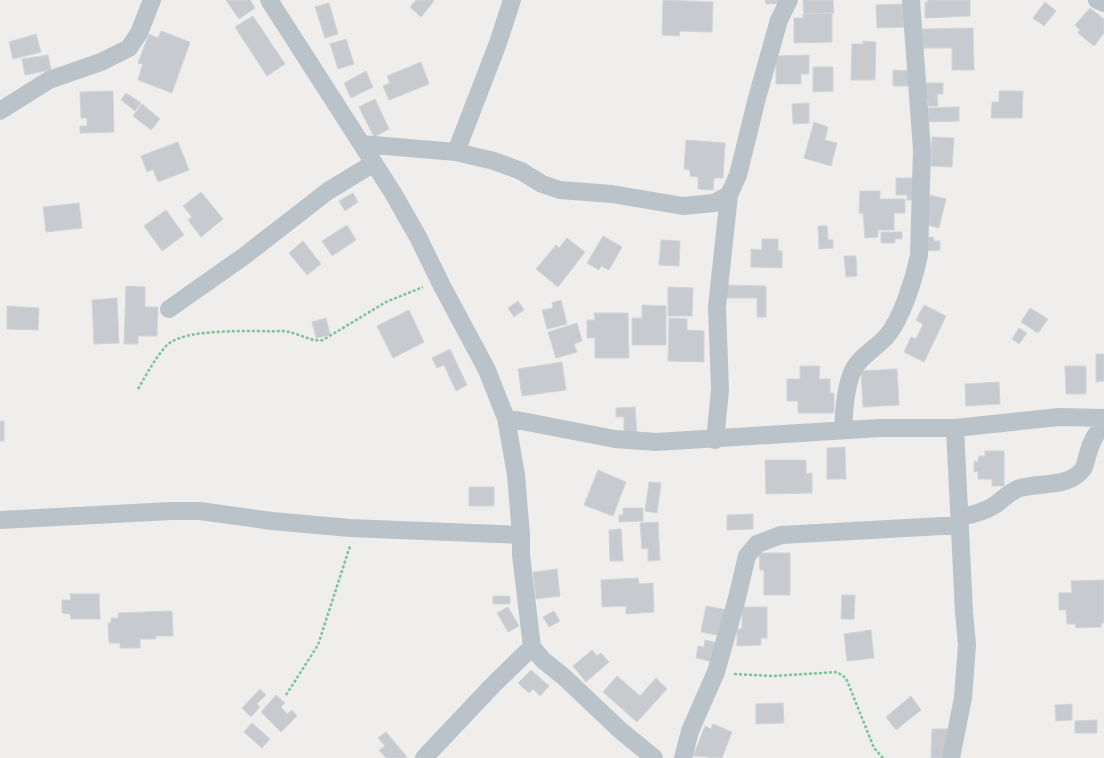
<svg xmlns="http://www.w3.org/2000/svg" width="1104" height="758" font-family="'Roboto Condensed',sans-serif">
  <rect width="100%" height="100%" fill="#f0eded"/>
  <path fill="#c7cbcf" stroke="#d1d4d8" d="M226,0H250L255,8L239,19Z
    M416,0H433L434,1L421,17L410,7Z
    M663,0L713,2L712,32L680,31L679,36L662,35Z
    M765,0H786V3L766,4Z
    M803,0H833L834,13L804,14Z
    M928,0H970V16L925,18V2H928Z
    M1045,2L1056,11L1044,26L1033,18Z
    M329,3L338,34L325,38L315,7Z
    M903,4L904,27L877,28L876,5Z
    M1090,8L1104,19V33L1094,46L1078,33L1080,30L1075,25Z
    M832,13V42L794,43V18H803V14Z
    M253,16L285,64L267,76L235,27Z
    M973,28L974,70H952V48H923L922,29Z
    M161,31L190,42L172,93L138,80L143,64L138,63L149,34L158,38Z
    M36,34L41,52L13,59L9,42Z
    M346,39L354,64L338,69L330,44Z
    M863,41L876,42L875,80H851L852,44H863Z
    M48,55L51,70L25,75L22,59Z
    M809,55V74H801V84H776V56Z
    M421,62L429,84L389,100L383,86L390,83L387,76Z
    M813,67H833V91L813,92Z
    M893,70L912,71L911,86H893Z
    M366,71L373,87L351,98L344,83Z
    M924,83H943V94H937L938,106H928V99H924Z
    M113,91L114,132L80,133V126H87V118H81L80,92Z
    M999,91H1023L1022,118H991L992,102H999Z
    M126,93L141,103L135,111L121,100Z
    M375,99L389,129L374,137L359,107Z
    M809,103V123L793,124L792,104Z
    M142,104L160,119L151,130L133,116Z
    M959,107V121L929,122L928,108Z
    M814,122L828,127L825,140L837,143L831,166L804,158Z
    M932,137L954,138L952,167L931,166Z
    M686,140L725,143L723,178H714L713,190L698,189V177L690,176V170L684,169Z
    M178,142L189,170L158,182L153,169L147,172L141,156Z
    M896,178H916L917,200H907V195H896Z
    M860,191H880V199H905V213H894V230H878V237L865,238L863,213H859Z
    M201,192L223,219L201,237L188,220L192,217L183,206Z
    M353,193L358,202L345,211L339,201Z
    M930,195L946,199L939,228L923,224Z
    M79,203L82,228L46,232L43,207Z
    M166,210L184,235L162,251L144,226Z
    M347,225L356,240L332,256L322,241Z
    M818,226H827L828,240H833V248L819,249Z
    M881,232H902V239H895V243H881Z
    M603,236L622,247L609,270L601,266L599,270L587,263Z
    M933,237L934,241H940V250L923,251V238Z
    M567,238L585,252L558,287L536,269L556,245L559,248Z
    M762,239H778V251H782V268L751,267V249L762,250Z
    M661,240L680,241L679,266L659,265Z
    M303,241L321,264L307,275L289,253Z
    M844,256H856L857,276L846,277Z
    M723,285L766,286V317H757V298H723Z
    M126,286L145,287V307H158L157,336H138V344H124Z
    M668,287L693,288L692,316H668Z
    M117,298L119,343L94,344L92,300Z
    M561,300L567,324L547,329L542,310L553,308L552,303Z
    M518,301L524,310L514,317L508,308Z
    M642,305L666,306V345H632V318H642Z
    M924,305L946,316L924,362L904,352L911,337L916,339L923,324L916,320Z
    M7,306L39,308L38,330L7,329Z
    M1030,308L1048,319L1038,333L1021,322Z
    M409,310L424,342L393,358L377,326Z
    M594,313H628L629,358H595V338H587V320H595Z
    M326,318L330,335L316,338L312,322Z
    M669,318L687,319V330L704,331V362L668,361Z
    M577,323L582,341L574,344L577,352L556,358L548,332Z
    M1019,328L1027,333L1019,344L1012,339Z
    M450,349L467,385L456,391L444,365L437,368L432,358Z
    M1096,354H1104V381L1096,382Z
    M562,362L566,390L522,396L518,369Z
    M800,366H820L819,379H830V393H834V413H798V401H787V379H800Z
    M1065,366H1086V394H1066Z
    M897,369L899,405L863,407L861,371Z
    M999,382L1000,404L966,406L965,384Z
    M635,407L637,435H624V417H616V408Z
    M0,421H4V441H0Z
    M845,447L846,479H827V448Z
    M985,451H1004V486H992V479H978V471L974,472V461L978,462L979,456H985Z
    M765,460H806V474L812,473V493L766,494Z
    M598,470L626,482L613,516L584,505Z
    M649,482L661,483L657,513L645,511Z
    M469,487H494V506H469Z
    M623,508H643V521L619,522V515H623Z
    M753,514V529L727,530V515Z
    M658,522L660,560L648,561V548L642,549L640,523Z
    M621,529L623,561H610L609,530Z
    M759,553H790V595H764V570H760Z
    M557,569L560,596L536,599L533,572Z
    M638,578L639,584L653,583L654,612L626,614V606L602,607L601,580Z
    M1104,580V623H1101V627L1076,628L1075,624H1067L1066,610H1059V593H1072L1071,581Z
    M70,594H99L100,619H71L70,614L62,613V600H71Z
    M842,595H855L854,619H841Z
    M493,596H510V604H493Z
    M706,606L727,610L722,636L701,632Z
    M508,607L519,626L508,632L497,613Z
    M742,607H767V638H761V645L737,646V629H742Z
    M172,611L173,636H156V639H140V648H120V643H109L108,623H111V618H118V613Z
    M554,611L560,621L549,627L543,617Z
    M871,630L874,658L847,661L844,634Z
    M705,640L718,643L714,662L696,658L698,646L704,647Z
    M592,650L597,656L601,653L609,662L586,682L573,666Z
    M531,670L549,686L540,696L533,689L529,693L518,683Z
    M617,676L640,696L656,678L667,689L637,722L603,692Z
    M260,689L266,695L257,704L260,707L251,717L242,708Z
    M276,695L285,703L281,707L287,714L292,710L297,716L281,732L261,712Z
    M911,696L921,710L896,730L886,717Z
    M783,703L784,723L756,724V704Z
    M1072,704V720L1056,721L1055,705Z
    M1097,720V733H1075V721Z
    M252,723L270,739L262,748L244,732Z
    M713,724L732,732L722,758L693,756L705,726L711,729Z
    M932,729H950L949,752H943L942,758H931Z
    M386,732L407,757L405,758H386L379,750L385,746L378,738Z"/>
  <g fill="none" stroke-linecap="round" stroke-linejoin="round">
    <path stroke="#7ac598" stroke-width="2.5" stroke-dasharray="3 2" stroke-linecap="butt" d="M138,389C147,374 155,358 167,345C186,327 256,332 283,331C298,332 309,342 323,340L386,302L423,287
      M734,674L774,676L837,672L846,678L874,748L883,758
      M286,695L318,645L350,546"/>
    <path stroke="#b9c3c9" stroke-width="18" d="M269,0L393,193L418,237L442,286L487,370L494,388L506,418L516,475L521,535V555L532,647L543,660L564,677L620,730L654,758
      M1097,0L1104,3
      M0,111L49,80L101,62L129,48L139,33L152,0
      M362,144L456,152L494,161L521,171L542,184L560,190L612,194L683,206L714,203L729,195
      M456,152L498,43L512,0
      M169,309L243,257L328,191L374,163
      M506,418L615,439L656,442L880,428H955L1059,417L1104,418
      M843,430C844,412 845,392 851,375C857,358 874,350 886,337C902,319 914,279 919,255L922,150L911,0
      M715,440L720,390L717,307L729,195L738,175L757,98L779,20L789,0
      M960,517C972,515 984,512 995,505C1003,499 1010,491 1020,488C1040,482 1069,488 1083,469C1085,466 1086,460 1087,457C1090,445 1094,434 1104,425
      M0,520L171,511H200L272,521L350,528L521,535
      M424,758L493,685L532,647
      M683,758L690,731L716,672L737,598L747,556L757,544L781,535L960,525
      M951,758L963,698L967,645L964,612L955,428"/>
  </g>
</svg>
